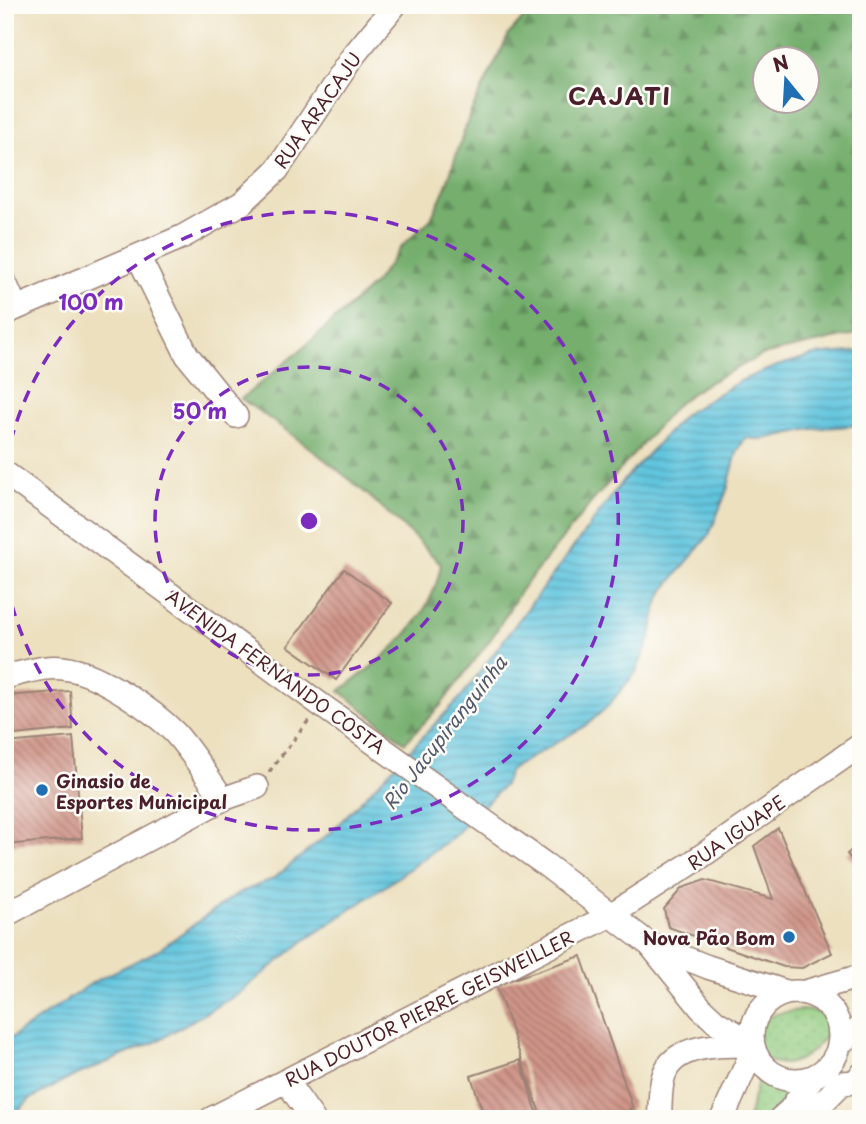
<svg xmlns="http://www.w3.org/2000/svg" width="866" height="1124" font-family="'Playpen Sans',sans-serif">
  <defs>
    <pattern id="forest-firs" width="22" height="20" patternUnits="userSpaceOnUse" patternTransform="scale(1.75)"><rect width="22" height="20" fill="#74ae6d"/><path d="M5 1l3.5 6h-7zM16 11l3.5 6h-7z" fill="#618d5a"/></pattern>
    <pattern id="park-dots" width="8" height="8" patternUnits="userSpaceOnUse" patternTransform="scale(1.75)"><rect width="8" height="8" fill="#91ca7e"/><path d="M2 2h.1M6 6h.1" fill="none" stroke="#7fad6d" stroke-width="1.8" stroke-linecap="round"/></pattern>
    <pattern id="water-rules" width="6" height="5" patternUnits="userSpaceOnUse" patternTransform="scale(1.75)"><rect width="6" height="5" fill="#61c5de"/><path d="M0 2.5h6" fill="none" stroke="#529fb4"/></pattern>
    <pattern id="building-back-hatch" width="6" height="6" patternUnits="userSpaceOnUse" patternTransform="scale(1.75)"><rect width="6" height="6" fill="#cf9488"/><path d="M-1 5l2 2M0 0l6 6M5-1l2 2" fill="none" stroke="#aa786f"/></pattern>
  </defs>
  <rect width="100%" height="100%" fill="#fdfcf7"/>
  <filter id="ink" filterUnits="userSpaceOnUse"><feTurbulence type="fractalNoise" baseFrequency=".0143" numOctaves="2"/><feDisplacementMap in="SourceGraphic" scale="14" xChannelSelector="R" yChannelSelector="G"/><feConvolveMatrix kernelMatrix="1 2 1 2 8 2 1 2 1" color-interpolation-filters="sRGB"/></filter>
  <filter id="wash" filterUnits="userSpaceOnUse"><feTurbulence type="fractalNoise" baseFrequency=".00686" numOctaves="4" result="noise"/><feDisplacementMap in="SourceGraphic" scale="28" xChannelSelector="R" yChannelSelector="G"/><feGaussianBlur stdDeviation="1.57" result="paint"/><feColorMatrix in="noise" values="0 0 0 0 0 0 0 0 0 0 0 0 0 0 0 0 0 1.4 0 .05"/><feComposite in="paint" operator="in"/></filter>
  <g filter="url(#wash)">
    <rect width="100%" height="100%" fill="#ece0bf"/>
    <path fill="url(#forest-firs)" stroke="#5f664c" stroke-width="2" fill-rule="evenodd" d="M535,5H861V333L762,355L702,386L677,404L591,503L521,590L493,636L440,706L405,743L340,691C384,658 432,622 441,564C381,502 313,447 241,399L301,350L375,283L403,245L431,219L446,186L470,114L509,34ZM764,60H806V102H764Z"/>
    <path fill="url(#park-dots)" stroke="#6e7454" stroke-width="2" d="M800,1010C816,1010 825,1011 835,1023C825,1038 809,1059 790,1063C764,1069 746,1041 764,1021C772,1012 789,1012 800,1010Z
      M758,1081L776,1088H795L767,1119H748Z"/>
    <path fill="url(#water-rules)" stroke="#567284" stroke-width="2" d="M861,351V425L811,429L763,439L745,438L737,452L727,490L709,535L664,590L657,605L651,636L636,672L607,707L588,724L510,770L504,785L454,836L387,885L305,940L238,994L155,1042L72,1077L30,1099L17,1112L5,1117V1042L95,981L157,951L237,894L273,879L331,832L461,697L624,480L685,414L740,381L774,367L814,355Z"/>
    <g id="blocks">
      <path fill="url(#building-back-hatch)" d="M344,569L392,603L336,680L288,646Z
        M70,691L73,729L5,736V696Z
        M73,737L82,838L5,845V743Z
        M778,828L832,953L802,968L784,967L668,927L664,909L682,888L705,880L773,899L754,846Z
        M861,842V871L847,854Z
        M581,956L633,1108L629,1109L633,1119H542L496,985Z
        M520,1060L539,1119H485L471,1076Z"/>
    </g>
  </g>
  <g filter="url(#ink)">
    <use href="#blocks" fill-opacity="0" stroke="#9b8075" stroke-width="2"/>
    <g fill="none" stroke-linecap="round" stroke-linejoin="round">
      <defs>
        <path id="minor" d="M138,256L187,355L236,416
          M5,283L16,308
          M5,313L182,237L242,203L277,170L353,56L395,5
          M5,473L321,705L546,865L649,944L708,967L786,992
          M5,677C26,672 48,664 69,669C100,674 154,711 175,733C193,753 207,777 223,799
          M5,915L223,799L257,787
          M651,946L701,1008L716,1022L751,1042
          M752 1036a44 44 0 1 1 88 0a44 44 0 1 1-88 0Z
          M805,992L861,976
          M840,1043L861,1027
          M286,1081L313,1119
          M813,1112L842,1083L855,1082L861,1075
          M211,1119L609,916L693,862L861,745
          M659,1119C661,1104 659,1089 664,1075C674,1043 725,1045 752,1045
          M722,1119L753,1050
          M780,1119L790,1110L813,1077"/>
      </defs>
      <use href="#minor" stroke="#9b8075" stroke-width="26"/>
      <path stroke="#9b8075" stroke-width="3.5" stroke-dasharray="5 5" stroke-linecap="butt" d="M269,772L309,720"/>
      <use href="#minor" stroke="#fff" stroke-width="23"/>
    </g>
  </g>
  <g fill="none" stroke="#7b2cbf" stroke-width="3.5" stroke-dasharray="12 9">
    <circle cx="309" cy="521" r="154"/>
    <path d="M6 462A309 309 0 1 1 6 580"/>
  </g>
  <g fill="#1f6fb2" stroke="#fdfcf7" stroke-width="2.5">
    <circle cx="42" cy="790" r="7"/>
    <circle cx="789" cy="937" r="7"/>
  </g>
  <g text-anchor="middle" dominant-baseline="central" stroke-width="5" stroke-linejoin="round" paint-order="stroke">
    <g font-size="18" fill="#4a1f2b" stroke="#fdfcf7">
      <text transform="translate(317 110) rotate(-55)">RUA ARACAJU</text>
      <text transform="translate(276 671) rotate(36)">AVENIDA FERNANDO COSTA</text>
      <text transform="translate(736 832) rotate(-35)">RUA IGUAPE</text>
      <text transform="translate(429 1008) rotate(-27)">RUA DOUTOR PIERRE GEISWEILLER</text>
    </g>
    <g font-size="18" font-weight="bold" fill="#4a1f2b" stroke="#fdfcf7" text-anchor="start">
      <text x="56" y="780">Ginasio de<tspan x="56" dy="21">Esportes Municipal</tspan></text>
      <text x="775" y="937" text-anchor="end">Nova Pão Bom</text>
    </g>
    <g font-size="19" font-style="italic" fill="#52596a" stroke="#fdfcf7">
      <text transform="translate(444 732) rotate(-52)">Rio Jacupiranguinha</text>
    </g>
    <g font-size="24" font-weight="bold" letter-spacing="2" fill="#4a1f2b" stroke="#fdfcf7">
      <text x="620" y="95">CAJATI</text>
    </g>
  </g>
  <circle cx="309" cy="521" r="10" fill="#7b2cbf" stroke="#fdfcf7" stroke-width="3.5"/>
  <g font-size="21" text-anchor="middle" font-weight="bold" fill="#7b2cbf" stroke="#fdfcf7" stroke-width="5" stroke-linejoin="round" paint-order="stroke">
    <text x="91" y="310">100 m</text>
    <text x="200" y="419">50 m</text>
  </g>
  <rect width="866" height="1124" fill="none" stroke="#fdfcf7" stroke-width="28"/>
  <g transform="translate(786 80) rotate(342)"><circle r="33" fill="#fdfcf7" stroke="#b5a4a5" stroke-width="2"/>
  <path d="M0-5L12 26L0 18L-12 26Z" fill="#1f6fb2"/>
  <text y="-10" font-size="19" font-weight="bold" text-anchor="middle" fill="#4a1f2b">N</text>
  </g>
</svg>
